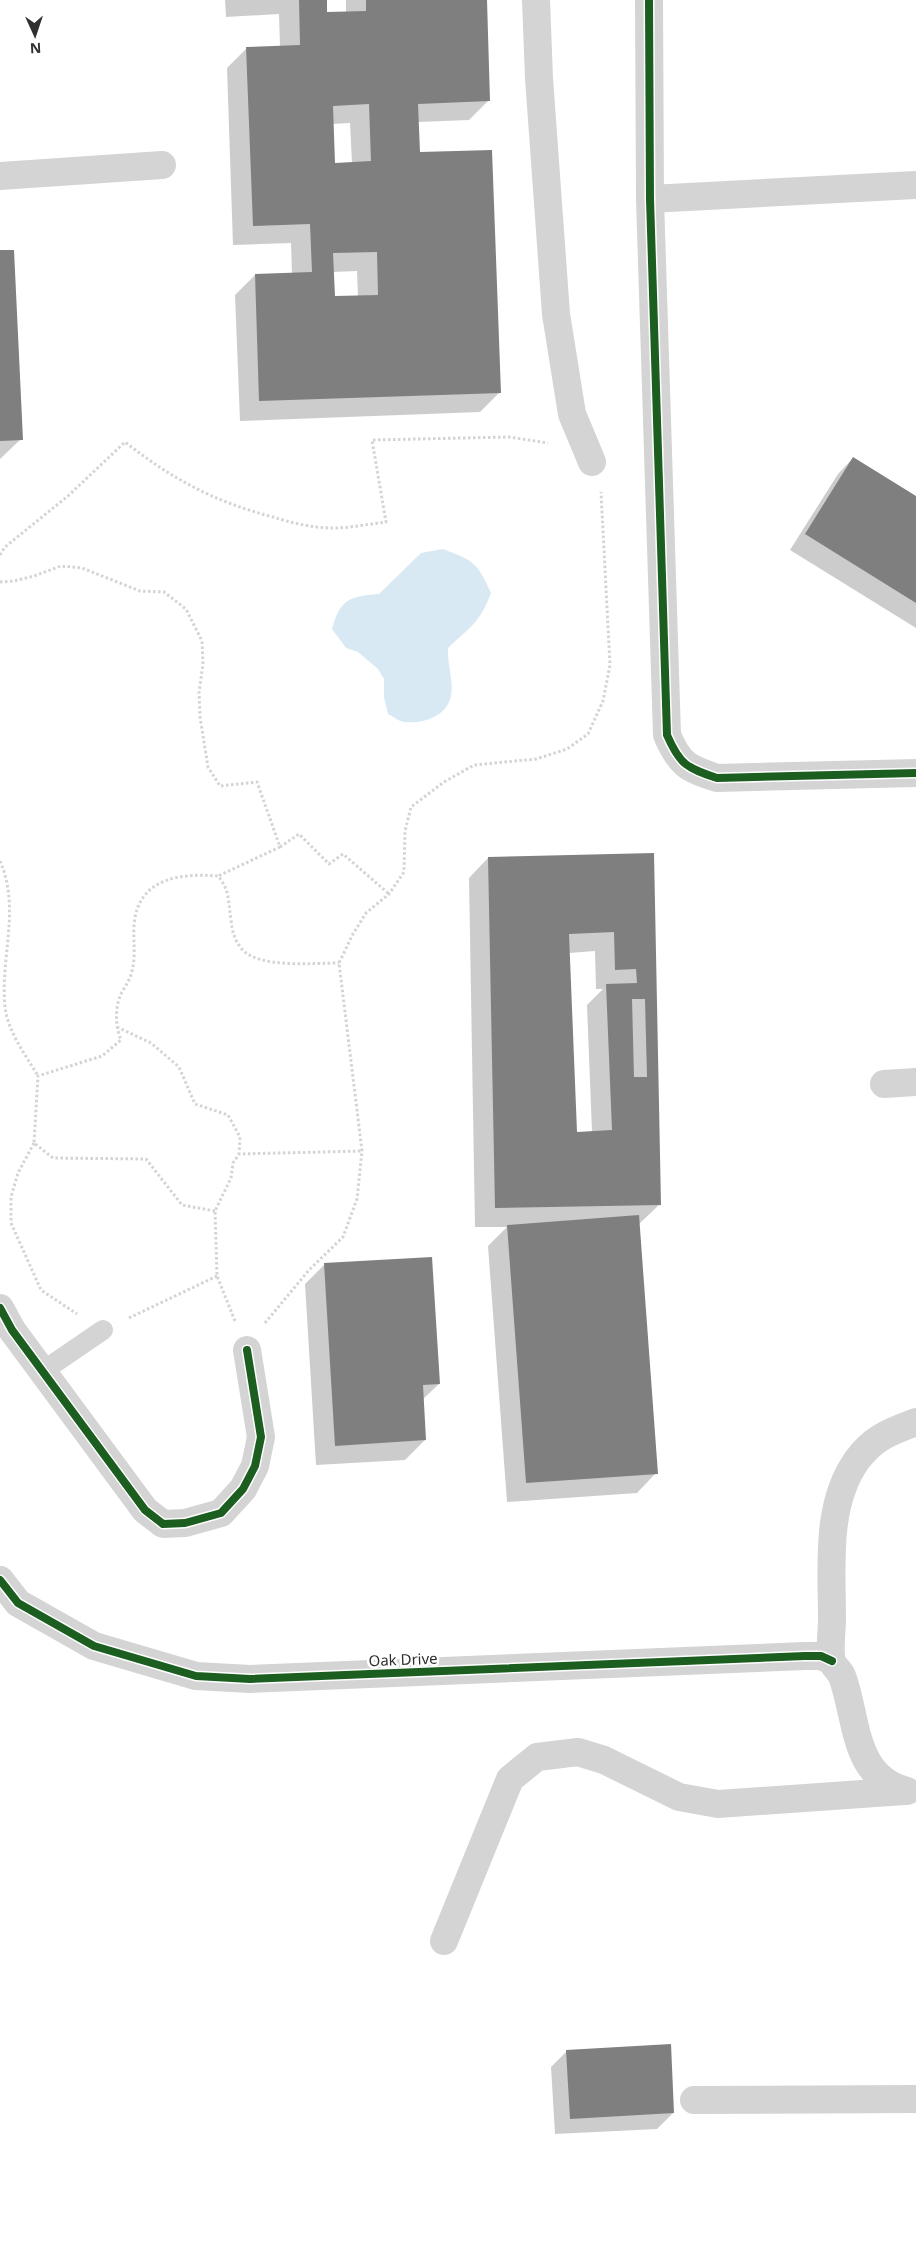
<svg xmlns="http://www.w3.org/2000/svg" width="916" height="2264" font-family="'Noto Sans',sans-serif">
  <rect width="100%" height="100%" fill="#fff"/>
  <path fill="#d8e9f4" d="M443,549C474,561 477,562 491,593C480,623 470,627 448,648C447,664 454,682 451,695C448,716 423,724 405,722C399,722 393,716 388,714L384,697V679L378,669L358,652L346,648L332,629C340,600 349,596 379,594L421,553Z"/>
  <path fill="#0003" fill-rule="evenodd" d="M225,0H325L326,14L346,13V0H485L489,100L469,120L418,122L419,154L500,392L480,412L240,421L235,295L255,275L292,274L291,243L233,245L227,68L247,48L280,47L279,14L226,17ZM350,123L352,163L334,164L332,124ZM357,271L358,297H334L333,272Z
    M0,252L21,439L0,459Z
    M853,458L916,497V628L790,550L838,474Z
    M653,855L660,1204L639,1224L656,1473L637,1493L507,1502L488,1246L507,1227H475L469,878L488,858ZM595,951L596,989H603L587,1005L592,1132L576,1133L569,953Z
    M324,1265L439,1384L422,1400L425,1440L405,1460L316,1465L305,1284Z
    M567,2051L673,2113L657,2129L555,2134L551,2067Z"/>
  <path fill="#7f7f7f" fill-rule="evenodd" d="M299,0H327V12L366,11V0H487L490,101L418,104L420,152L492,150L501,393L259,401L255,274L312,272L310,224L253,226L246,47L300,45ZM369,104L371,161L335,163L333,106ZM377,252L378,295L335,296L333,253Z
    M0,250H14L23,440L0,441Z
    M853,457L916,496V603L805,534Z
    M654,853L661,1205L495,1208L488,857ZM614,932L615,970L636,969L637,983L606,984L612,1130L577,1132L569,934ZM632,999H645L647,1077H634Z
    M639,1215L658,1474L526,1483L507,1225Z
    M432,1257L440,1384L423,1385L426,1440L335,1446L324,1263Z
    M671,2044L674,2113L570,2119L566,2050Z"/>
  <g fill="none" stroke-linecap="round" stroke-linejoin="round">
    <path stroke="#d4d4d4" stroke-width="3" stroke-dasharray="2.5 2.5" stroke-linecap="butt" d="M0,555L5,547L68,496L125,442C172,479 215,502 273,517C292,523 313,528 333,528C350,528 369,524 386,522L372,440L509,437L548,443
      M0,582L14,581L34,576L61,566L82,568L140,591L164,592L186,609L202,641L203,664L199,693L200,717L208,767L220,786L257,782L280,847L218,876
      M280,847L299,834L329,864L343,854L389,894
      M0,861C21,909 0,957 5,1007C8,1032 25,1054 38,1076
      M117,1027L151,1043L179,1067L195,1104L228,1115L240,1137L239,1154
      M34,1143L18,1173L11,1197V1223L41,1290L77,1314
      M215,1211L182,1205L146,1159L53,1158L34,1143L38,1076L102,1056L121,1040C116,1028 115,1012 119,999C122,989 130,982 132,971C136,956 133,941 134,925C138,878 179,873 218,876C230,890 228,902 231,919C232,930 234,939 241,948C257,969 314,963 339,963
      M129,1318L217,1276
      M235,1321L217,1276L215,1211L231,1178L233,1163L239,1154L362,1151
      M265,1323L309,1270L343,1237L357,1199L362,1151L339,963L353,934L366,913L389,894L404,872L405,831L411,807L444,782L474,765L536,759L567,749L588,734L603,701L610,665L601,492"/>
    <path stroke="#d4d4d4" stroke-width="20" d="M43,1371L103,1330"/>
    <path stroke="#d4d4d4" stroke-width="28" d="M536,0L539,78L556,314L572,414L592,462
      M649,0L650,199L667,735C680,765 687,768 717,778L916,773
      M0,176L162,165
      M650,199L916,185
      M884,1084L916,1082
      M0,1308L12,1330L145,1510L163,1524L185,1523L221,1513L243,1489L255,1466L261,1437L247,1350
      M0,1580L18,1603L94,1646L196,1676L250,1679L805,1656H821L832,1661
      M907,1791C852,1777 858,1719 842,1676C840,1671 833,1666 832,1661C829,1651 832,1630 832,1619C832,1567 825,1505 857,1460C874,1437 890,1432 916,1422
      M444,1941L510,1779L537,1757L578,1752L604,1760L679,1797L718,1804L904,1791
      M694,2100L916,2099"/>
    <defs>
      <path id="cycleway" d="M649,0L650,199L667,735C680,765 687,768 717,778L916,773
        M0,1308L12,1330L145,1510L163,1524L185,1523L221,1513L243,1489L255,1466L261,1437L247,1350
        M0,1580L18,1603L94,1646L196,1676L250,1679L805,1656H821L832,1661"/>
    </defs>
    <use href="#cycleway" stroke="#fff" stroke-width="11"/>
    <use href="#cycleway" stroke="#1b5e20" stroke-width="8"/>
  </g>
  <g text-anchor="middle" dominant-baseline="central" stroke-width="5" stroke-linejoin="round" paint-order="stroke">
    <g font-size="15" fill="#303030" stroke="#fff">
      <text transform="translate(403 1659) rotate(-2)">Oak Drive</text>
    </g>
  </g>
  <g transform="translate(35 35) rotate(177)" stroke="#ffffff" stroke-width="4" paint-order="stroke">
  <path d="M0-4L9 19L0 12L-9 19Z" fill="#303030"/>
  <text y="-8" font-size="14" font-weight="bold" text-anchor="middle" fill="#303030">N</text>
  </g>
</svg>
